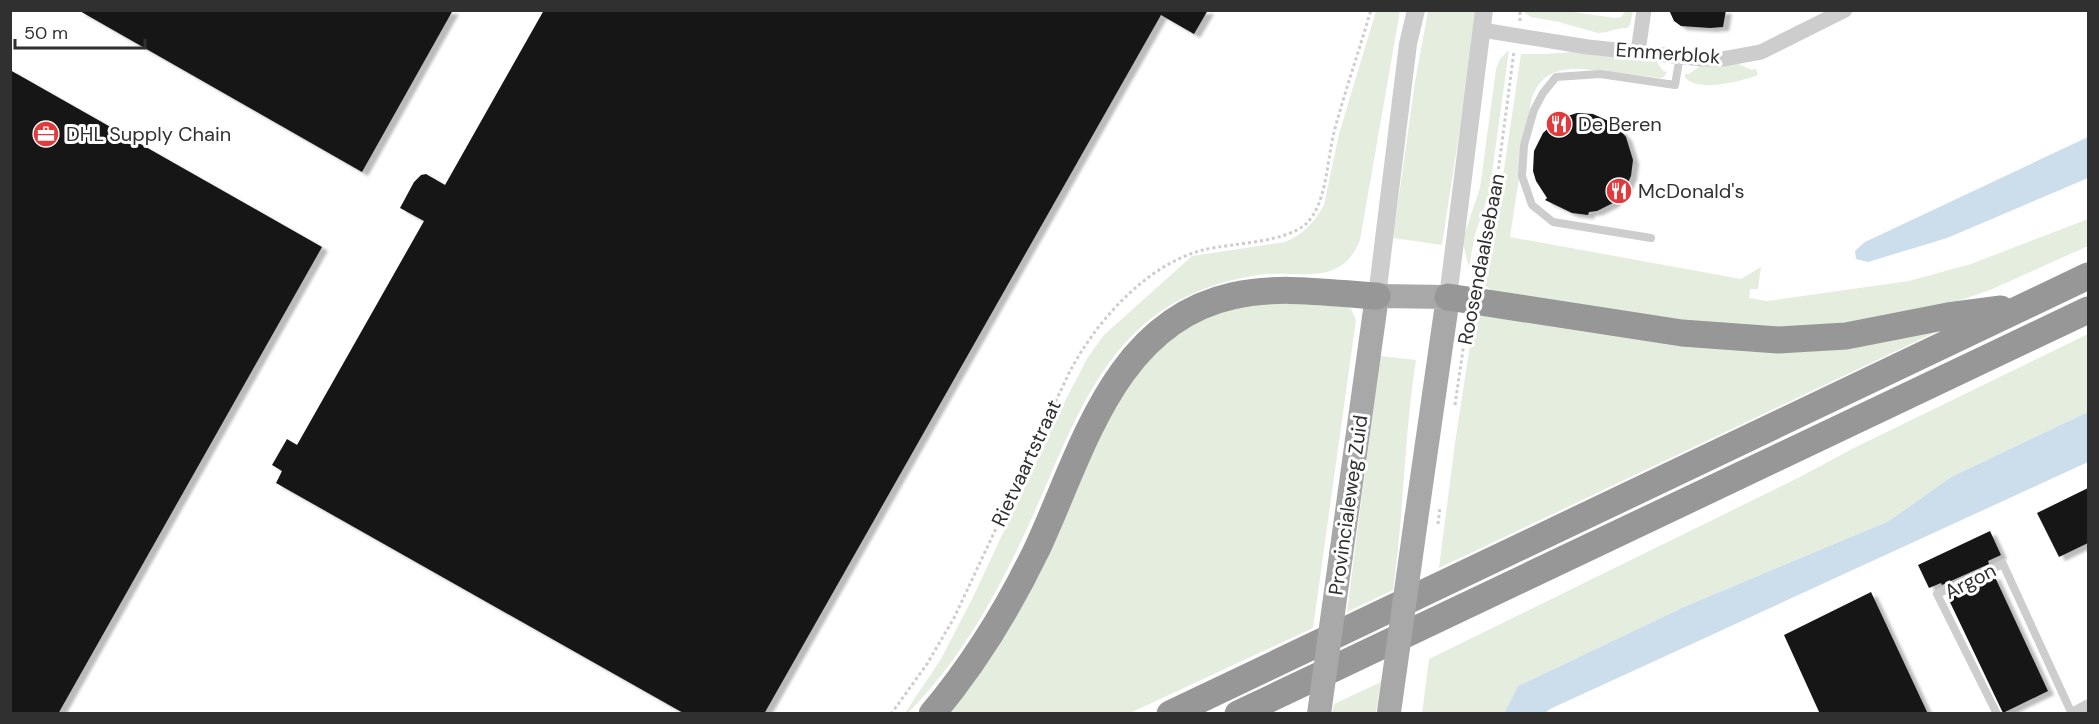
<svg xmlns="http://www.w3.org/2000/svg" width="2099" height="724" font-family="'DM Sans',sans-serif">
  <defs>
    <filter id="shadow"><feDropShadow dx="6" dy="4" stdDeviation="1.5" flood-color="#0004"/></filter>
  </defs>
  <rect width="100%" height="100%" fill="#fff"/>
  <path fill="#e5eddf" d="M1376,11H1400L1360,240C1341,289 1298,269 1258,275C1221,281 1188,292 1157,314C1091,362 1064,447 1031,520C998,592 964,656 908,713H905L941,659L973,597L1065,401L1088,357L1104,335L1192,256L1285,242C1303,235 1315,221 1324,205L1339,134Z
    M1428,11H1475L1465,95L1442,245L1393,238L1415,82Z
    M1566,11L1616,18L1621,17L1626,11H1633L1630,25L1627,28C1615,28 1609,33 1598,33L1559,22L1531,17L1525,13V11Z
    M1509,50L1489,195L1475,234L1469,267L1463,244L1464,235L1480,188L1496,69L1500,59Z
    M1572,52L1656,61L1663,71L1667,72L1664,77L1660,78C1643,76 1626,74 1609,72C1577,68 1542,62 1531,101L1510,237L1741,279L1761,267L1758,289H1750L1749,298L1767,301L1909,281L1971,264L2088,219V246L1990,290L1952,303L1866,322L1742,329L1495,292L1480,283L1487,238L1499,203L1521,54H1545Z
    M1738,64L1752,70L1756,69L1758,75C1743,81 1696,93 1685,77V74H1689L1700,66Z
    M1267,303H1339L1351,309L1356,320L1313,628L1130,713L944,714L1120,389L1168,340L1198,322L1236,308Z
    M1475,312L1656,342L1934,333L1439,568L1455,443Z
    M2088,334V412L1951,477L1889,521L1686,606L1518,686L1504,713L1422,714L1429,659L1798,478L1852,449Z
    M1380,356L1416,360C1404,436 1404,514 1393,590L1347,612Z
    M1381,682L1376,713H1332L1334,704Z"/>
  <path fill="#ccddeb" d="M2088,137V178L1947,238L1868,262L1856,259L1855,251L1865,242Z
    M2088,412V462L1550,709L1545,713H1504L1518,686L1686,606L1889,521L1951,477Z"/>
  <path fill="#171717" filter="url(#shadow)" d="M78,10H453L362,172Z
    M544,10H1208L1194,34L1161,15L764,714H685L276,483L282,471L272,465L287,439L297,445L424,221L400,208L414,182L421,175L426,174L445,185Z
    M1669,10H1726L1723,27L1710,28L1681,26L1674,21Z
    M10,70L322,247L58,714H10Z
    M1577,113L1593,114L1615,124L1626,137L1633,160L1631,176L1624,191L1613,203L1597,211L1589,212L1588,215L1572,213L1545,200L1547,198L1536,181L1533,171L1534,151L1543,133L1558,119Z
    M2088,488V543L2059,557L2037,513Z
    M1990,531L2001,555L1988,561L1989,564L1942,585L1941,583L1929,588L1918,565Z
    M1994,575L2048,691L2003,713L1947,596Z
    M1871,592L1928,714H1820L1784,635Z"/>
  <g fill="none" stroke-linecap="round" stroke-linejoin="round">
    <path stroke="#cdcdcd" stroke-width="3" stroke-dasharray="3 3" stroke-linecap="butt" d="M1520,21V10
      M1473,280L1483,230L1496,188L1514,51
      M1455,405L1467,322
      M891,714L927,664L954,618L1069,373C1095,323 1145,265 1203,250C1231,243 1286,243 1307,223C1327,202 1327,160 1334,132C1345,91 1359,51 1371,10"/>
    <path stroke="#cdcdcd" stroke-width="8" d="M1651,238L1553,222L1532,205L1522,176L1524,145L1534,110L1543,93L1556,77L1600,74L1675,85L1680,56
      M1997,714L1937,594L2003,564L2072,714"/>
    <path stroke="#cdcdcd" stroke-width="15" d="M1482,30L1588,47L1702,59H1723L1761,52L1845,10
      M1638,52L1644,10
      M2075,714L2088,707"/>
    <path stroke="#cdcdcd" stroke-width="18" d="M1377,296L1408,44L1416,10
      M1448,297L1484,10"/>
    <path stroke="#a8a8a8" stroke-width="24" d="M1341,555L1377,296L1448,297L1416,520"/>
    <path stroke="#979797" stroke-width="27" d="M1448,297L1682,333L1778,340L1846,336L1948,316L2001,309
      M932,714C974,664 1009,607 1037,549C1082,453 1113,323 1232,296C1279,285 1329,293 1377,296
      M1170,714L2088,276
      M1238,714L2088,310"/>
    <path stroke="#cdcdcd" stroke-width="3" stroke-dasharray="3 3" stroke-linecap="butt" d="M1438,524L1440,507"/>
    <path stroke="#a8a8a8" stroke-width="24" d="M1389,712L1416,520
      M1319,714L1341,555"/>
  </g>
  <defs>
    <symbol id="restaurant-disc" viewBox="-11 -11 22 22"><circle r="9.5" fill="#e03a3c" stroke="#fff"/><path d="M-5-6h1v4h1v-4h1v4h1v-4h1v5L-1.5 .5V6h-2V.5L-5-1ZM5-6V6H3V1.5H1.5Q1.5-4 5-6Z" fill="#fff"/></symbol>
    <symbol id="office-disc" viewBox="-11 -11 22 22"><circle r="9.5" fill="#e03a3c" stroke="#fff"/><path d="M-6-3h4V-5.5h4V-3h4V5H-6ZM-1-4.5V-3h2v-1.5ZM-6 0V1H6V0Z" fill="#fff"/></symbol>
  </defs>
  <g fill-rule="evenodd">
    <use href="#restaurant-disc" x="1544" y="109" width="30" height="30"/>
    <use href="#office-disc" x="31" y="119" width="30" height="30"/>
    <use href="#restaurant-disc" x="1604" y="176" width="30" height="30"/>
  </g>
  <g text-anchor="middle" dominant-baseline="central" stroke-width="6" stroke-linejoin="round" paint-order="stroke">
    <g font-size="20" fill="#303030" stroke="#fff">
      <text transform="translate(1668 53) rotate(4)">Emmerblok</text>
      <text transform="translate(1481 259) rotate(-79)">Roosendaalsebaan</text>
      <text transform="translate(1026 463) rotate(-65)">Rietvaartstraat</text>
      <text transform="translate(1348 505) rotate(-82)">Provincialeweg Zuid</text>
      <text transform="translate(1970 581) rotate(-27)">Argon</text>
    </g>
    <g font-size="20" fill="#303030" stroke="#fff" text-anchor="start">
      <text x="1578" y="124">De Beren</text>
      <text x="66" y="134">DHL Supply Chain</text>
      <text x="1638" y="191">McDonald's</text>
    </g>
  </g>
  <rect width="2099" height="724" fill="none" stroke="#303030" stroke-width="24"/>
  <path d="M15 39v9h130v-9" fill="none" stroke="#303030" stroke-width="3"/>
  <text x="24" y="39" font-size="18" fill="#303030" stroke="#ffffff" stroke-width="4.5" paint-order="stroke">50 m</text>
</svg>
